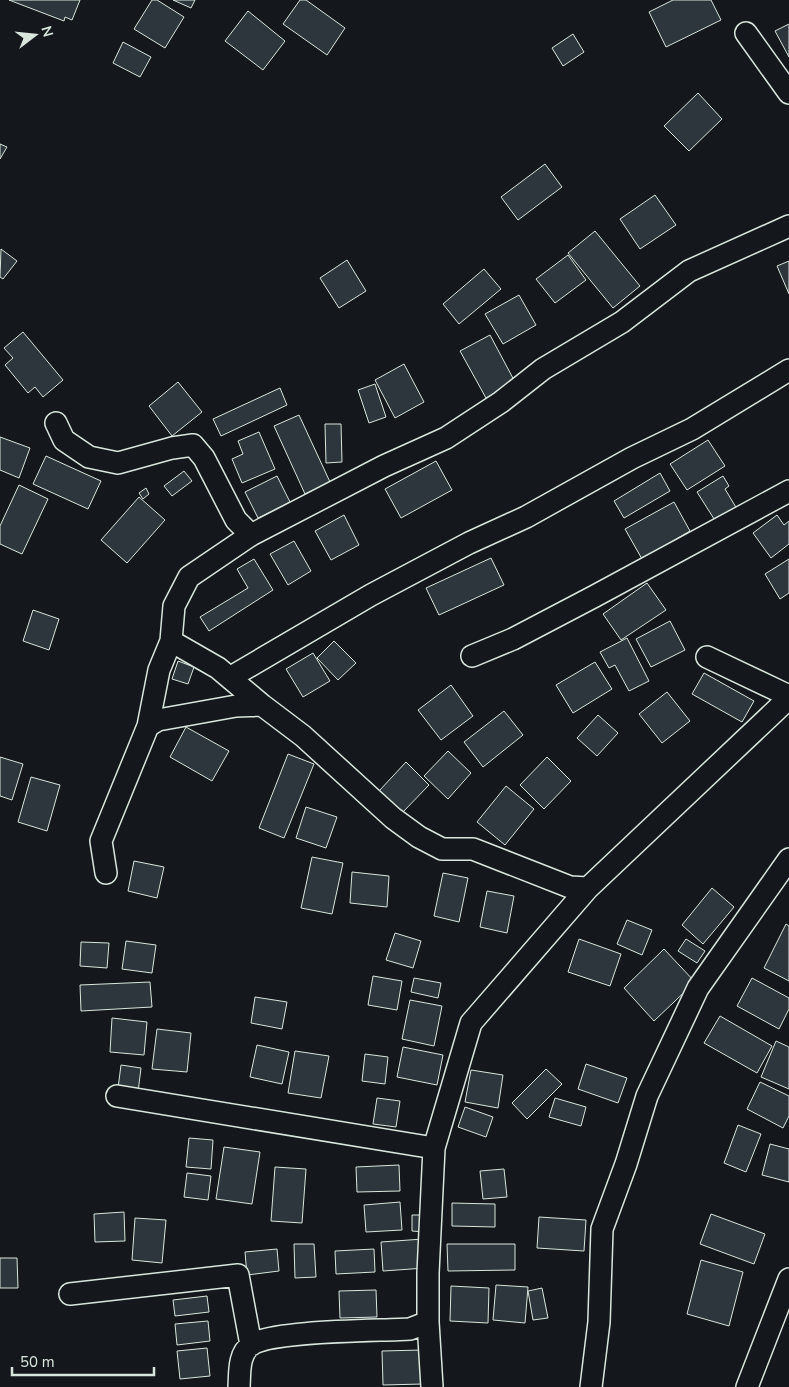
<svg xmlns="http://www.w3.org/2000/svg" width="789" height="1387" font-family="'Nunito Sans',sans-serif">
  <rect width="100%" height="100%" fill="#14181c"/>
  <path fill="#2c363c" stroke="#d8e6dc" d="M9,0H80L72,20L65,17L64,21Z
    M152,0H157L184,17L165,48L134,29Z
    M173,0H195L191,8Z
    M300,0H306L345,28L327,55L283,24Z
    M673,0H711L721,20L666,47L649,12Z
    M248,11L285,41L263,70L225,41Z
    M789,24V57L775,31Z
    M573,34L584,52L563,66L552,48Z
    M123,42L151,57L140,77L113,63Z
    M698,93L722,119L689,151L664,126Z
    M0,144L7,147L0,159Z
    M545,164L562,187L518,220L501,197Z
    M655,195L676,225L640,249L620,219Z
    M595,231L640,286L613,308L568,253Z
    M1,249L17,261L3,279L0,277Z
    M568,255L586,280L555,303L536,279Z
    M347,260L366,291L339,308L320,278Z
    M789,261V294L777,266Z
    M484,269L501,289L459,324L443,304Z
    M519,295L536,325L503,344L485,314Z
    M23,332L63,380L43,397L35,387L28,393L5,365L13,358L4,348Z
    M490,335L515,382L486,398L460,351Z
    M404,364L424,402L395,418L375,380Z
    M178,382L202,412L172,436L149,406Z
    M375,384L386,417L369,423L358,390Z
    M280,388L287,405L221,436L213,419Z
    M299,415L330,482L305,494L274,426Z
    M325,424H341L342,462L326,463Z
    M259,432L275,469L242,483L232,459L243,454L238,441Z
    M0,437L30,448L19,478L0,470Z
    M708,440L725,466L687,490L670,464Z
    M46,456L101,481L88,509L33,484Z
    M436,461L452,490L401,518L385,489Z
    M184,471L192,481L172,496L164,486Z
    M660,473L670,491L624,518L614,501Z
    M277,476L290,502L258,518L245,492Z
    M723,476L729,486L725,489L737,509L716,522L697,492Z
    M19,485L48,499L22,554L0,544V526Z
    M146,488L149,494L143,499L139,493Z
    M139,497L165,520L127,563L101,540Z
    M674,502L690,531L642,559L625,529Z
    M344,515L359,545L331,560L315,531Z
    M777,515L784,525L789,521V544L771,558L753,533Z
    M294,541L311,571L288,585L270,554Z
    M491,558L504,585L439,615L426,588Z
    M254,559L273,590L209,631L200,617L248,588L237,569Z
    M789,559V593L780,599L765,574Z
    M647,583L666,610L621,640L603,614Z
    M33,610L59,619L49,650L23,641Z
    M670,621L685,650L651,667L636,639Z
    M627,638L649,681L629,691L615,665L609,668L600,652Z
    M334,641L356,663L338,680L317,658Z
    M313,653L330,681L303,697L286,669Z
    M178,661L194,667L188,684L172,679Z
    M595,662L612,689L573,713L556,685Z
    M704,673L754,701L742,722L692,694Z
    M451,685L473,716L441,740L418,710Z
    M667,692L690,721L662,743L639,714Z
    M504,711L523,735L483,767L464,742Z
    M598,715L618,733L597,756L577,738Z
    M186,727L229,751L212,781L170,757Z
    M448,751L471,773L448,799L424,776Z
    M288,754L314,764L284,838L259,828Z
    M0,757L23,764L12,800L0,796Z
    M547,757L571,781L544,809L520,785Z
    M406,762L429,785L402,813L379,791Z
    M31,777L60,785L47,831L18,822Z
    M506,786L534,809L505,845L477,822Z
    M306,807L337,817L326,848L296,838Z
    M312,857L343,863L332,914L301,908Z
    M134,861L164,867L157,898L128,891Z
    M352,872L389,876L387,907L350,903Z
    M443,873L468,878L459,922L434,916Z
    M712,888L734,907L703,944L682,925Z
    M487,891L514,896L507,933L480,927Z
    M627,920L652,930L642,955L617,944Z
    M786,924L789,926V981L764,968Z
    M395,933L421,941L413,968L386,960Z
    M579,939L621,954L610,986L568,972Z
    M686,939L705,951L697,963L678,951Z
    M126,941L156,945L152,973L122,969Z
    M81,942L109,943L107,968L80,966Z
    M664,949L695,982L654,1021L624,988Z
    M373,976L402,981L397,1010L368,1005Z
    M414,978L441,983L438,998L411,992Z
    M752,978L789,998V1009L779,1029L737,1006Z
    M150,982L152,1007L81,1011L80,985Z
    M255,997L287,1002L282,1029L251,1023Z
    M410,1000L442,1006L434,1046L402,1039Z
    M720,1016L772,1046L757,1073L704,1043Z
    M112,1018L147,1022L144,1055L110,1052Z
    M157,1029L191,1033L187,1072L152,1069Z
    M776,1041L789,1047V1089L761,1077Z
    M257,1045L289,1052L282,1084L250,1077Z
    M403,1047L443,1055L437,1085L397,1077Z
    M295,1051L329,1056L321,1098L288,1093Z
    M365,1054L388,1057L385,1084L362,1081Z
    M586,1064L627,1078L618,1103L578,1089Z
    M121,1065L141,1068L137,1100L117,1096Z
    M546,1069L562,1084L527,1119L512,1103Z
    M471,1070L503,1075L498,1108L465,1102Z
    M760,1082L789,1096V1116L783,1128L747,1109Z
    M377,1098L400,1101L396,1127L373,1124Z
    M555,1098L586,1107L581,1126L549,1117Z
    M465,1107L493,1117L486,1137L458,1127Z
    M738,1125L761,1134L746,1172L724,1163Z
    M189,1138L213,1140L211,1169L186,1167Z
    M770,1144L789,1149V1182L762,1175Z
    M224,1147L260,1152L252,1204L216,1199Z
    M399,1165L400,1191L357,1192L356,1167Z
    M275,1167L306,1169L302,1223L271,1221Z
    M504,1169L507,1197L483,1199L480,1171Z
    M187,1173L211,1176L208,1200L184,1197Z
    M400,1202L402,1230L366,1232L364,1205Z
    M452,1203L495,1204V1227L452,1226Z
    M124,1212L125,1241L95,1242L94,1214Z
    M711,1214L765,1234L754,1264L700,1244Z
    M412,1215H425V1232L412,1231Z
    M539,1217L586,1220L584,1251L537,1248Z
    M135,1218L166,1220L162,1263L132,1260Z
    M423,1239L425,1268L383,1271L381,1242Z
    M294,1244H314L316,1277L295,1278Z
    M447,1244H515V1270L448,1271Z
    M277,1249L279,1271L247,1275L245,1252Z
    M374,1249L375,1272L336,1274L335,1251Z
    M0,1258H17L18,1288H0Z
    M701,1260L743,1272L729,1326L687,1314Z
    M496,1285L528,1287L525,1323L493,1320Z
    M451,1286L489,1288L488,1323L450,1321Z
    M542,1288L548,1318L533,1320L528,1291Z
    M376,1290L377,1317L340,1318L339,1291Z
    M207,1296L209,1312L175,1316L173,1300Z
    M208,1321L210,1341L177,1345L175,1324Z
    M207,1348L210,1376L180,1379L177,1351Z
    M422,1350L423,1384L383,1385L382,1351Z"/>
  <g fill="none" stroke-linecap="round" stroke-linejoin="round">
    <defs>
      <path id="minor" d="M746,33L789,93
        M56,423L64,440L89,457L118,463L172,448L193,445L204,458L236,520L251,535L384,466L446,438L501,402L543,369L622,322L689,271L789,226
        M171,641L218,668L262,705
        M472,656L513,639L595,596L789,491
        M707,657L789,696
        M231,677L371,595L469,543L526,517L632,458L692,429L789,370
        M148,726L159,670L171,641L174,606L189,577L251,535
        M106,873L101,841L148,726L158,720L236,706L262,705L303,736L393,818L419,837L442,849H473L570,887L588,888
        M117,1096L434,1148
        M70,1294L238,1275L251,1345
        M428,1322L432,1387
        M239,1387C240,1373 238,1354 251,1345C272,1330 380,1331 410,1329L428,1322V1273L434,1148L471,1023L588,888L789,698
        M591,1387L599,1322L602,1229L626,1164L647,1096L698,988L789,859
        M747,1387L789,1279"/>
    </defs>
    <use href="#minor" stroke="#d8e6dc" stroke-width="24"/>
    <use href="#minor" stroke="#14181c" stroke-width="21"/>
  </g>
  <g transform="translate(35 35) rotate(74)" stroke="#14181c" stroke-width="4" paint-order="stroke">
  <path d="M0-4L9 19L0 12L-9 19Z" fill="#d8e6dc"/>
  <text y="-8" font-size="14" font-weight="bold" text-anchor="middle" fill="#d8e6dc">N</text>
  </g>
  <path d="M12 1367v8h142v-8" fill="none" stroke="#d8e6dc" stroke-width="2.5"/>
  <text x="20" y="1367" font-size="15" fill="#d8e6dc" stroke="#14181c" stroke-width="4" paint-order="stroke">50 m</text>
</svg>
